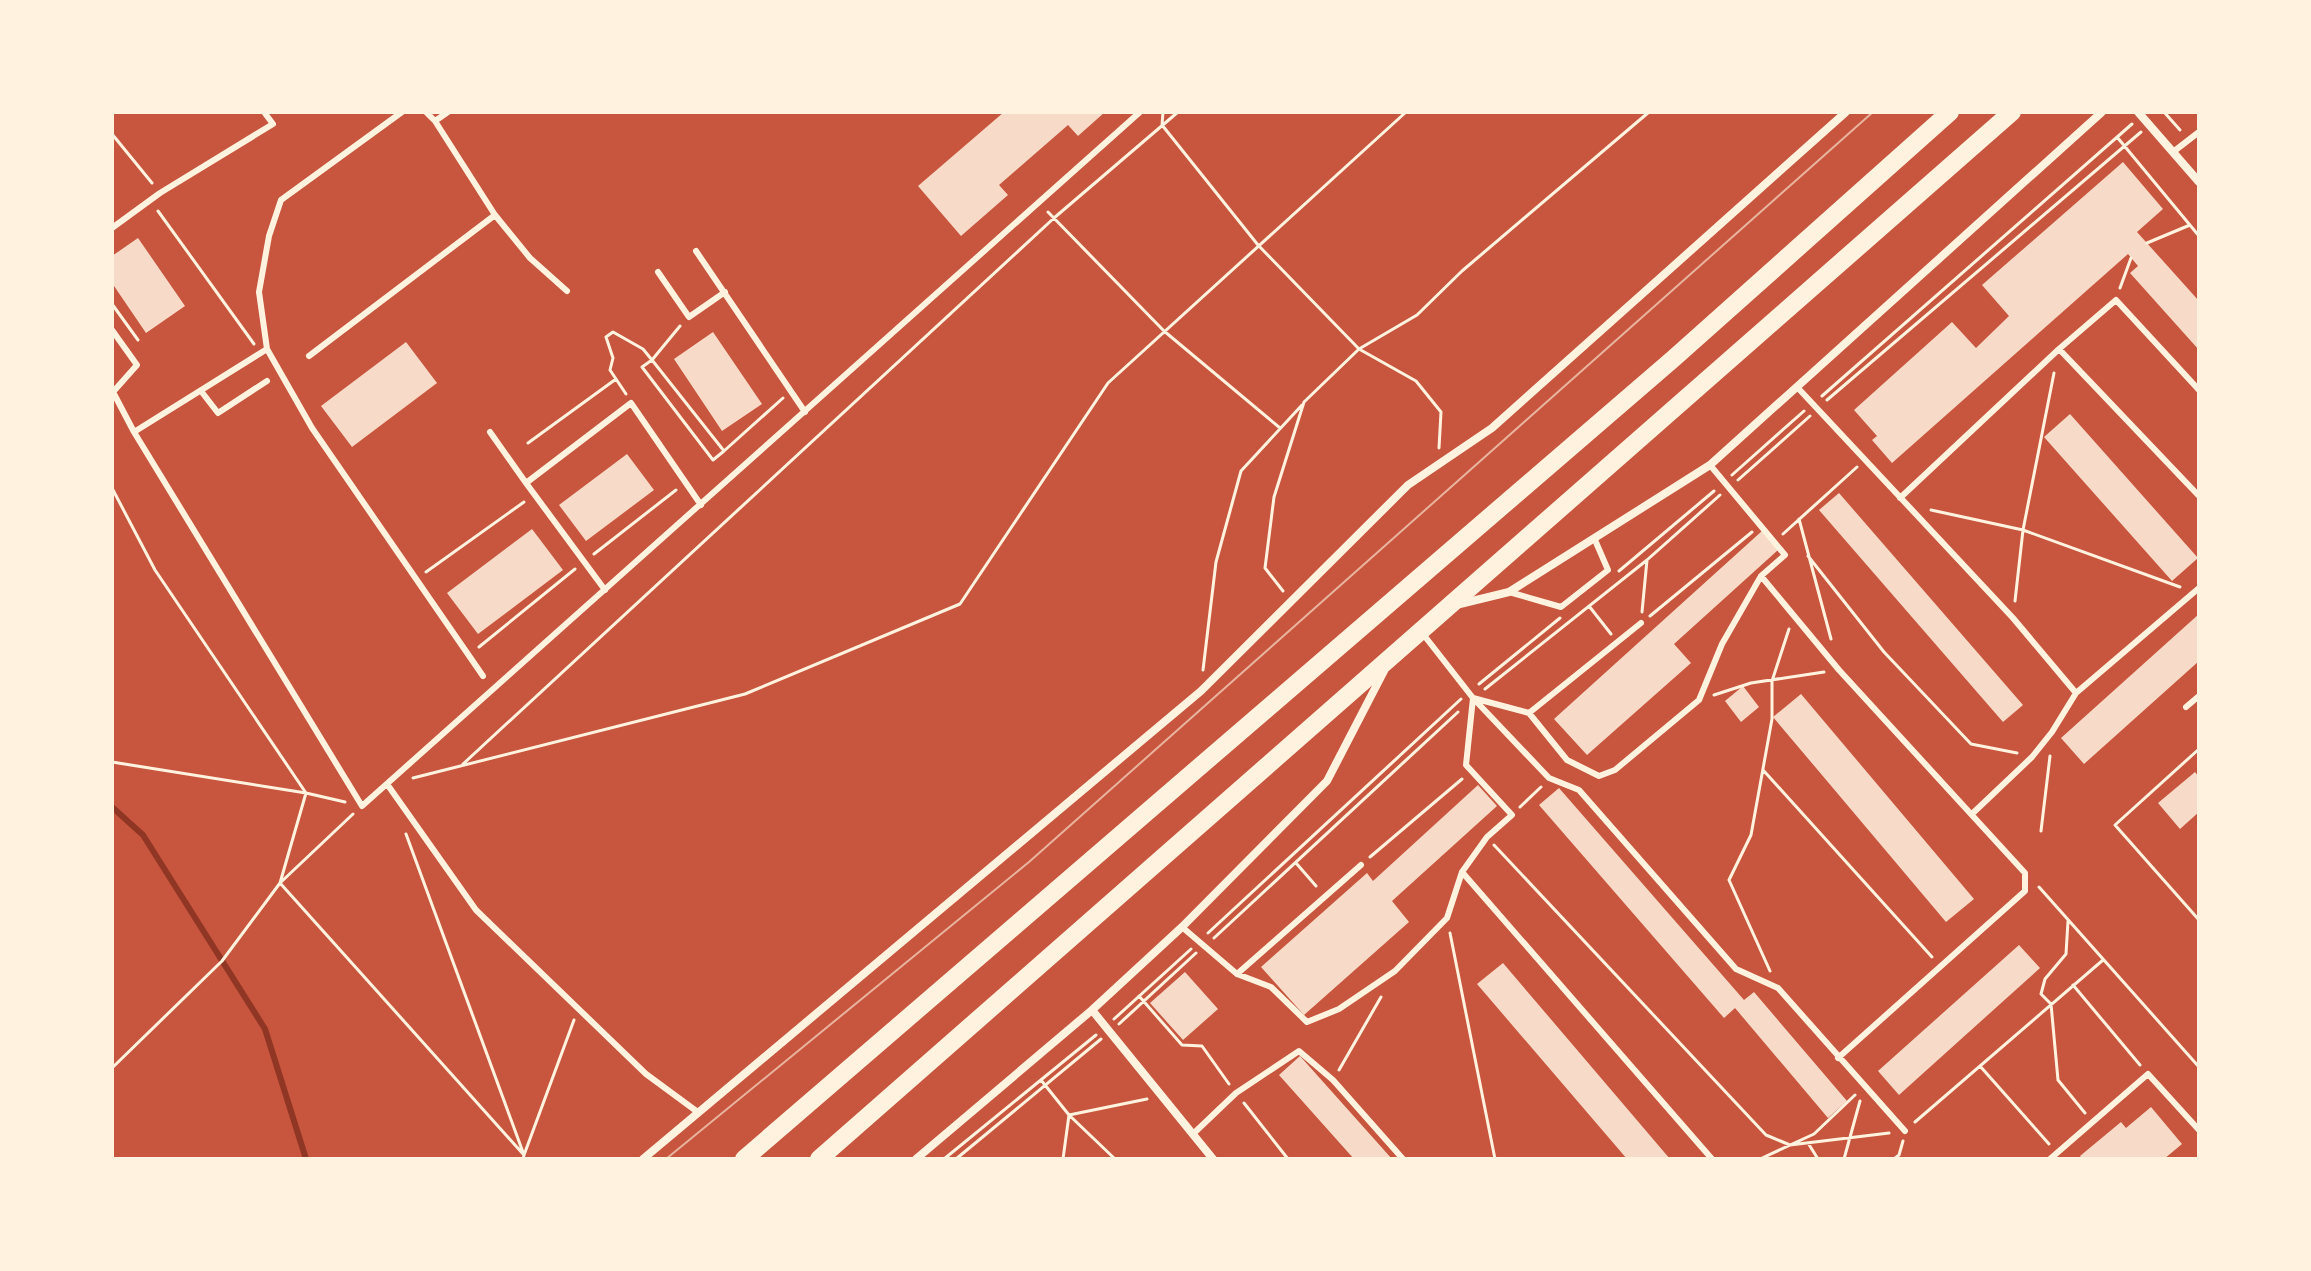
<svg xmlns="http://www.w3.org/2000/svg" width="2311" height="1271" font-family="Lora,serif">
  <rect width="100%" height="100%" fill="#c8553d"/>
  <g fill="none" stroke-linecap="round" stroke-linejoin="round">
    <path stroke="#8f3625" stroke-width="6" d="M112,807L143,835L265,1029L306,1159"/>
  </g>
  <path fill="#f7dbc8" d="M1004,112H1105L1078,136L1068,125L999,185L1008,195L961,236L918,186Z
    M2123,162L2163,209L2137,232L2199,301V350L2130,273L2138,266L2128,254L1892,463L1872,440L1877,436L1854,410L1952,322L1976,348L2009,316L1982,285Z
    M138,238L185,306L146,333L112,283V256Z
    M713,332L762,404L722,431L674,359Z
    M406,342L437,383L352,447L321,406Z
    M2070,414L2198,558L2172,581L2044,437Z
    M627,454L654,490L586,541L559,505Z
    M1839,493L2023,705L2003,722L1819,510Z
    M532,529L563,570L478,634L447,593Z
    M1762,531L1778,550L1674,644L1691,663L1587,755L1554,719Z
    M2199,614V661L2084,764L2061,738Z
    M1743,686L1759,707L1741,722L1725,701Z
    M1801,694L1974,899L1946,922L1773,717Z
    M2195,772L2199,777V812L2180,829L2158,803Z
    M1478,785L1497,806L1392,901L1409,922L1304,1015L1261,967L1367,873L1373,881Z
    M1559,788L1744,1000L1754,992L1847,1101L1828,1118L1735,1008L1724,1018L1539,805Z
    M2019,945L2040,968L1899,1095L1878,1071Z
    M1503,963L1670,1159H1627L1477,984Z
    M1185,972L1218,1009L1183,1040L1150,1003Z
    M1300,1056L1392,1159H1354L1279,1075Z
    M2151,1107L2182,1144L2164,1159H2082L2080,1156L2121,1122L2126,1128Z"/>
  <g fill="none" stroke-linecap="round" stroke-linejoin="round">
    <path stroke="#fff3e0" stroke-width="3" d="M1163,112L1162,125L1258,245L1359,349L1416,381L1441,412L1439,448
      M2164,112L2180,130
      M112,134L152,183
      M2117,137L2199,236
      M158,211L254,344
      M1048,212L1164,331L1280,428
      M2147,243L2190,225
      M2120,288L2131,258
      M112,304L138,340
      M680,326L652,360L724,451L783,398
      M626,394L610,370L613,358L606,337L613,332L643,349L652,360L642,367L713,460L724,451
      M1822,396L2132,124
      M1827,400L2141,132
      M528,443L616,379
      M1732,475L1804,411
      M1738,480L1810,416
      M112,488L155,570L306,793L280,883
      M1931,510L2023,530L2180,587
      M1799,519L1831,639
      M1783,534L1857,467
      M594,554L676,490
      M1808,556L1884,652L1971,744L2017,753
      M1619,571L1714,491
      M426,572L524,502
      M1283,591L1265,568L1274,497L1304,402L1359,349L1417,315L1462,271L1649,112
      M2015,601L2023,530L2054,373
      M1589,606L1611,634
      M1642,612L1647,560
      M1650,616L1752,532
      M479,647L575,569
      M1203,670L1216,562L1241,471L1302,405
      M1479,684L1560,618
      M1485,689L1647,560L1720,495
      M1714,695L1751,683L1824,672
      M2199,749L2115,825L2199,920
      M112,762L306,793L345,802
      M463,764L1054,218L1178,112
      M1763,770L1932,957
      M413,778L745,694L960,604L1108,383L1406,112
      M1520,807L1541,787
      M2041,831L2050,756
      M406,834L524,1155
      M1494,845L1766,1135L1790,1145L1889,1133
      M1370,857L1462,779
      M1296,863L1316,886
      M280,883L524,1155L523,1159
      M2039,887L2199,1067
      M2068,921L2066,954L2045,979L2041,994L2051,1004L2058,1080L2085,1113
      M1208,933L1461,699
      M1450,933L1495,1159
      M1214,938L1458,712
      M1770,971L1729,880L1751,835L1772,719V681L1789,629
      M2073,985L2140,1065
      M1139,996L1182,1045L1202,1046L1229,1084
      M1114,1019L1191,949
      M1119,1024L1196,953
      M1980,1066L2049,1144
      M112,1068L222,961L280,883L353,814
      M1339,1070L1381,997
      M1041,1080L1069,1115L1115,1159
      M1244,1103L1288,1159
      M1915,1122L2103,960
      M1808,1143L1818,1159
      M524,1155L574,1020
      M944,1159L1096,1035
      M956,1159L1101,1039
      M1063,1159L1069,1115L1147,1099
      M1760,1159L1814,1134L1855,1095
      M1844,1159L1860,1101
      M1894,1159L1899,1155L1903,1141"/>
    <path stroke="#fff3e0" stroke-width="6" d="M402,112L281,200L269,236L259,292L267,349L312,428L483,676
      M426,112L435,121
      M448,112L435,121L495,215L530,258L567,291
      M2173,152L2199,132
      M112,228L160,193L273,124L264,112
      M696,251L805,412
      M658,272L689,317L725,292
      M112,330L137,365L113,392
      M2059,349L2199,496
      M309,356L495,215
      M1797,387L2013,618L2076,693
      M112,390L134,432L362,806L1140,112
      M201,391L218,413L267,381
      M134,432L267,349
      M490,432L526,483L631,403L701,505
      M526,483L605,590
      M1900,498L2059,349L2116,300L2199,390
      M1761,576L1839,670L2025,873V891L1838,1058
      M1509,592L1561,607L1608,570L1595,540
      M1423,634L1473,698L1549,778L1579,790L1736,969L1778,988L1905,1131
      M2186,707L2199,696
      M1529,713L1641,623
      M387,784L476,910L646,1074L699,1113
      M1973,813L2032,757L2052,732L2076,693L2199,588
      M1462,872L1712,1159
      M1182,927L1237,974L1271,987L1307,1022L1339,1009L1395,971L1447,918L1462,872L1487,837L1512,815L1466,765L1473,698L1529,713L1567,760L1599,776L1615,770L1699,700L1722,644L1761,576L1785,555L1710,465
      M1237,974L1361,865
      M1193,1134L1236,1093L1299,1051L1333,1080L1403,1159
      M2050,1159L2148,1074L2199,1130"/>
    <path stroke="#fff3e0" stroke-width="8" d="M2138,112L2199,182
      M1460,604L1509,592L1710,465L2102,112
      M1092,1010L1213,1159
      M643,1159L1201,691L1408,485L1492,428L1846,112
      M916,1159L1092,1010L1182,927L1327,781L1384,671"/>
    <path stroke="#fff3e0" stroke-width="18" d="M744,1159L1673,359L1950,112
      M819,1159L2012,112"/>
    <path stroke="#e9b49f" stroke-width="2" d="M666,1159L1029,862L1873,112"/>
  </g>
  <rect width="2311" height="1271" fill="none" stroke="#fff3e0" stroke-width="228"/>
</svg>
